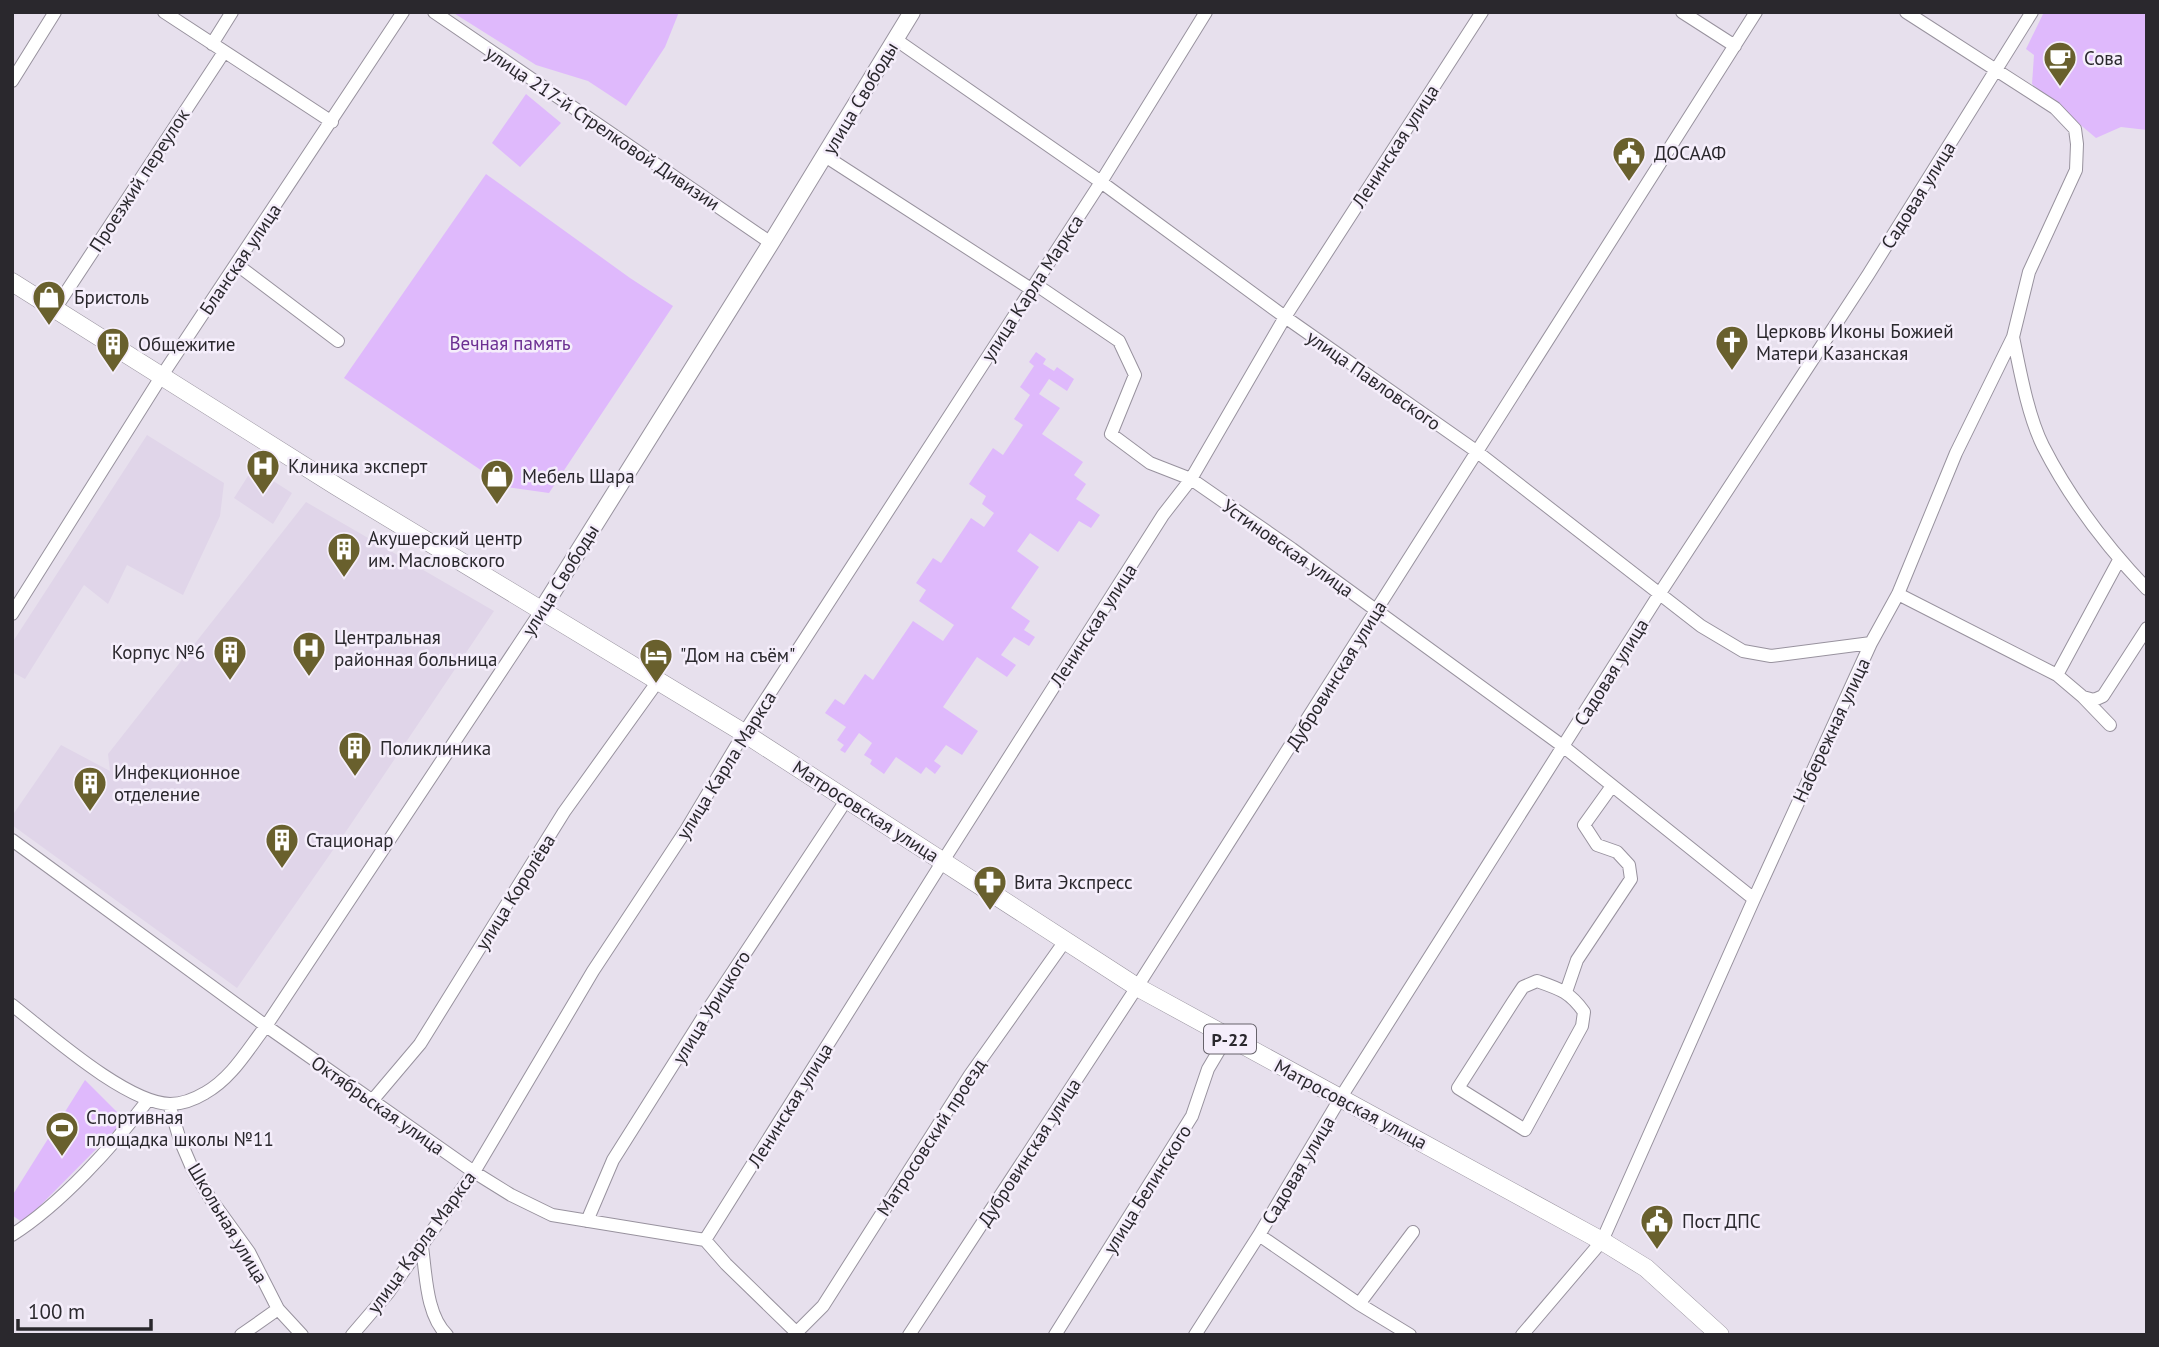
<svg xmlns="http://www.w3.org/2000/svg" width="2159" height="1347" font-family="'PT Sans',sans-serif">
  <rect width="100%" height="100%" fill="#e7e0ed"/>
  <path fill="#e0d5e9" d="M147,435L224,483L220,516L183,595L127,565L108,604L84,585L25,679L12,672V643Z
    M253,468L292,493L273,524L234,498Z
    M306,502L494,611L349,827L237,988L12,825V816L61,745L110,771L108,754Z"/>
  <path fill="#dfb9fc" d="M452,12H679L665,47L626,106L588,81L536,65Z
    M2044,12H2147V130L2121,127L2096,138L2032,84L2034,55L2026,49Z
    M526,94L561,123L520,167L492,143Z
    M486,174L630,278L673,306L549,493L506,487L344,378Z
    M1036,352L1046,359L1043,364L1054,371L1057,367L1074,379L1067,391L1049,379L1039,394L1060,408L1042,434L1083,462L1074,475L1086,484L1076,499L1100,515L1091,528L1079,521L1058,552L1030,533L1017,551L1039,567L1011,608L1030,621L1024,630L1035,637L1029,646L1014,637L1001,655L1016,665L1007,677L977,657L943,707L978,731L962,755L946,745L934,761L941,766L935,774L926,767L921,774L896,757L884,774L870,764L872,760L864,755L872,743L859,733L845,753L840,750L844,745L837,740L846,727L825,713L835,699L844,705L865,674L873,680L913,621L943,641L954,625L919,601L926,590L916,583L933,558L941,563L971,518L984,527L994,513L982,504L986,496L969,484L993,448L1003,455L1023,425L1014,419L1030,395L1020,387L1034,366L1029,362Z
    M85,1080L125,1120L23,1223L12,1215V1196Z"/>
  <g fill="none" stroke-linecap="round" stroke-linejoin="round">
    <defs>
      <path id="minor" d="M164,12L332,122
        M434,12L771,243
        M1682,12L1735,46
        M895,39L1101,182L1285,317L1476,451L1701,626L1743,651L1771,656L1871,643
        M212,44L232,12
        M12,81L55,12
        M825,156L1031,289
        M236,264L338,341
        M1035,284L1119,341L1135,375L1111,434L1150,463L1191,479L1292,549L1564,747L1754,899
        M55,309L224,52
        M2013,337C2020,371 2028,416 2043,446C2070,499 2106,546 2147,589
        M1898,594L2057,675L2083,697L2110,725
        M12,614L161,377L403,12
        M2057,675L2119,560
        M2083,697L2094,700L2103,696L2147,628
        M12,840L266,1026L474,1172L511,1195L552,1215L705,1240L726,1264L799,1335
        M1537,981C1560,989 1570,992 1584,1012L1582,1026L1525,1130L1458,1088L1513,1002L1523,987Z
        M1566,992L1577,960L1631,879L1629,865L1617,852L1597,845L1584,825L1612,786
        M12,1005C48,1033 126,1103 170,1104C182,1104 195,1099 205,1093C232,1078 248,1049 266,1026L541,611
        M371,1102L420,1044L564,812L658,681
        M169,1104L180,1140L192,1168L210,1198L249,1252L278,1309L302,1335
        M587,1221L613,1160L707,1011L847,799
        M12,1235C61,1204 113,1146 148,1100
        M1259,1235L1359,1304L1410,1335
        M705,1240L943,861L1163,515L1191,479L1285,317L1482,12
        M422,1247C426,1274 426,1315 447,1335
        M1359,1304L1413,1232
        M797,1332L823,1306L970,1075L1065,941
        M241,1335L278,1309
        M352,1335L388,1293L474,1172L593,971L686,830L744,733L1101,182L1206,12
        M909,1335L1137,987L1756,12
        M1055,1335L1192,1116L1208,1069L1227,1037
        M1195,1335L1259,1235L1341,1097L1660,593L1868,275L2032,12
        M1522,1335L1602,1241L1754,899L1871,643L1898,594L1956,453L2013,337L2029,272L2076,170L2077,144L2075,129L2055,108L1906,12"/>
      <path id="major" d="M541,611L771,243L912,12"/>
      <path id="highway" d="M12,282L336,486L744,733L1137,987L1602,1241L1646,1268L1720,1335"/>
    </defs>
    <use href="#minor" stroke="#98929e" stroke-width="14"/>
    <use href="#major" stroke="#98929e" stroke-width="18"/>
    <use href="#highway" stroke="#98929e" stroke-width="19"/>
    <use href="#minor" stroke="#fff" stroke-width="12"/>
    <use href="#major" stroke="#fff" stroke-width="16"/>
    <use href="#highway" stroke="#fff" stroke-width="18"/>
  </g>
  <defs>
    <symbol id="cafe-pin" viewBox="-11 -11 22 30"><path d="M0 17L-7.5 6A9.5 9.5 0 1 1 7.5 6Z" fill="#69602d" stroke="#f5eefb"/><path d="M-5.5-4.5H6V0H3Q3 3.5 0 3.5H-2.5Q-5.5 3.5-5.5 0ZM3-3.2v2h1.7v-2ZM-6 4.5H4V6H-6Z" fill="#fff"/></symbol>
    <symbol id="civic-pin" viewBox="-11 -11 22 30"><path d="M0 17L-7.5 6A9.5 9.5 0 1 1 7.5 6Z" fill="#69602d" stroke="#f5eefb"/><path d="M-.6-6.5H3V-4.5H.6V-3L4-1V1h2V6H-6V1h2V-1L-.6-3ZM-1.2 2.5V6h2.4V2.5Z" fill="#fff"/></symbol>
    <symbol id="shop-pin" viewBox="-11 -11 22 30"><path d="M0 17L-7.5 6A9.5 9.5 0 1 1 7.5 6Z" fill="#69602d" stroke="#f5eefb"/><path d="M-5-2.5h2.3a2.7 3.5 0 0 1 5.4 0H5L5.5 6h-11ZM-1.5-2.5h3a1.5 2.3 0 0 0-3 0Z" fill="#fff"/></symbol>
    <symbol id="church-pin" viewBox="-11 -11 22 30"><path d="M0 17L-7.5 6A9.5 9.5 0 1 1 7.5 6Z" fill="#69602d" stroke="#f5eefb"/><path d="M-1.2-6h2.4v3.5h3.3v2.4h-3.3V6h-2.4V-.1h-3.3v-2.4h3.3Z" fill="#fff"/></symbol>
    <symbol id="building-pin" viewBox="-11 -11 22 30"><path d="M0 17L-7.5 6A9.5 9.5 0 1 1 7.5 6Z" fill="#69602d" stroke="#f5eefb"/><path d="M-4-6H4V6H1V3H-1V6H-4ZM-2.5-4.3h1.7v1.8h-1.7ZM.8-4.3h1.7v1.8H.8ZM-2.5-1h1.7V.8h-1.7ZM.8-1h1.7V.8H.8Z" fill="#fff"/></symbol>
    <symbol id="hospital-pin" viewBox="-11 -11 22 30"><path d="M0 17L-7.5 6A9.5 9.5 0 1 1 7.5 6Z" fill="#69602d" stroke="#f5eefb"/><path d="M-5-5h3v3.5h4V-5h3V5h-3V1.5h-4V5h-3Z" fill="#fff"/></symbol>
    <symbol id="hotel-pin" viewBox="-11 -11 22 30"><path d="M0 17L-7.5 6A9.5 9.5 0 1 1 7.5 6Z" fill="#69602d" stroke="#f5eefb"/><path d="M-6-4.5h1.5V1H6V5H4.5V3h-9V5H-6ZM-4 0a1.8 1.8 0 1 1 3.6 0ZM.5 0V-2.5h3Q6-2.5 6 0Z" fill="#fff"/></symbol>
    <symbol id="pharmacy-pin" viewBox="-11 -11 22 30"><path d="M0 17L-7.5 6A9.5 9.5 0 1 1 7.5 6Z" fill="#69602d" stroke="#f5eefb"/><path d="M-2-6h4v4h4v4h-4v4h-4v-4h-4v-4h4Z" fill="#fff"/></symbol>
    <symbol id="stadium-pin" viewBox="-11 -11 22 30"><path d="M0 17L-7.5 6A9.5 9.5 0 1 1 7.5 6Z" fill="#69602d" stroke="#f5eefb"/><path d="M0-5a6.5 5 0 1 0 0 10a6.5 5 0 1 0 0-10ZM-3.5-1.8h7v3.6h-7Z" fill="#fff"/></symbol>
  </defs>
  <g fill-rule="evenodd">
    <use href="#cafe-pin" x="2041" y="39" width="38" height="52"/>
    <use href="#civic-pin" x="1610" y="134" width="38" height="52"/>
    <use href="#shop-pin" x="30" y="278" width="38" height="52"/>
    <use href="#church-pin" x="1713" y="323" width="38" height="52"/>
    <use href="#building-pin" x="94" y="325" width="38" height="52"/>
    <use href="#hospital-pin" x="244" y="447" width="38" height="52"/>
    <use href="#shop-pin" x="478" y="457" width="38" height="52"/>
    <use href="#building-pin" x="325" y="530" width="38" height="52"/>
    <use href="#hospital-pin" x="290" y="629" width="38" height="52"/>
    <use href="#building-pin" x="211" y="633" width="38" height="52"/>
    <use href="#hotel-pin" x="637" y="636" width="38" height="52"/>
    <use href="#building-pin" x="336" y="729" width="38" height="52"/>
    <use href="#building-pin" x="71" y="764" width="38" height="52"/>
    <use href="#building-pin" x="263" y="821" width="38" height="52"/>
    <use href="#pharmacy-pin" x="971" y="863" width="38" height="52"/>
    <use href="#stadium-pin" x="43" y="1109" width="38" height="52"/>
    <use href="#civic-pin" x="1638" y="1202" width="38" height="52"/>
  </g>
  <g text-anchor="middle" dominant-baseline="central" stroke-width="5" stroke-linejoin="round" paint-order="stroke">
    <rect fill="#f5eefb" stroke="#67636b" stroke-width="2" x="1204" y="1024.5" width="52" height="29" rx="5"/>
    <g font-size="18" font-weight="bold" fill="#2a282d">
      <text x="1230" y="1039">Р-22</text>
    </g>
    <g font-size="19" fill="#2a282d" stroke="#f5eefb" text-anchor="start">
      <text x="2084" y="58">Сова</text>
      <text x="1654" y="153">ДОСААФ</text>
      <text x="74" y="297">Бристоль</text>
      <text x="1756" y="331">Церковь Иконы Божией<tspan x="1756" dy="22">Матери Казанская</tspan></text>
      <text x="138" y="344">Общежитие</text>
      <text x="288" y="466">Клиника эксперт</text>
      <text x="522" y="476">Мебель Шара</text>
      <text x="368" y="538">Акушерский центр<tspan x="368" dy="22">им. Масловского</tspan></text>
      <text x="334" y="637">Центральная<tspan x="334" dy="22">районная больница</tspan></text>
      <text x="205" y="652" text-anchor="end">Корпус №6</text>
      <text x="680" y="655">"Дом на съём"</text>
      <text x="380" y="748">Поликлиника</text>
      <text x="114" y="772">Инфекционное<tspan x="114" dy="22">отделение</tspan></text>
      <text x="306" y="840">Стационар</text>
      <text x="1014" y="882">Вита Экспресс</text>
      <text x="86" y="1117">Спортивная<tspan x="86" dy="22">площадка школы №11</tspan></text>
      <text x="1682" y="1221">Пост ДПС</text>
    </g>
    <g font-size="19" fill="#2a282d" stroke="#f5eefb">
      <text transform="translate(860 98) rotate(-59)">улица Свободы</text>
      <text transform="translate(603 128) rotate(34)">улица 217-й Стрелковой Дивизии</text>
      <text transform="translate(1395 146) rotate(-57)">Ленинская улица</text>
      <text transform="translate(139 180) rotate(-57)">Проезжий переулок</text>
      <text transform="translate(1918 195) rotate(-58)">Садовая улица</text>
      <text transform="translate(240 259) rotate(-56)">Бланская улица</text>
      <text transform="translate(1032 288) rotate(-57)">улица Карла Маркса</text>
      <text transform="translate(1374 380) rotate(35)">улица Павловского</text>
      <text transform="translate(1288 548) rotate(35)">Устиновская улица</text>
      <text transform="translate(560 580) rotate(-58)">улица Свободы</text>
      <text transform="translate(1093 625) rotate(-57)">Ленинская улица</text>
      <text transform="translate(1611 672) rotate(-58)">Садовая улица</text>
      <text transform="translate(1336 675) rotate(-58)">Дубровинская улица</text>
      <text transform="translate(1831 730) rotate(-65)">Набережная улица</text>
      <text transform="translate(726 765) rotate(-58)">улица Карла Маркса</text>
      <text transform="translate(866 811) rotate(33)">Матросовская улица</text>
      <text transform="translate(515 892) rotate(-58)">улица Королёва</text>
      <text transform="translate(711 1007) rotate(-58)">улица Урицкого</text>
      <text transform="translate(1351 1104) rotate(28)">Матросовская улица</text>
      <text transform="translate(378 1105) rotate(35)">Октябрьская улица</text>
      <text transform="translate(790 1105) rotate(-58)">Ленинская улица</text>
      <text transform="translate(931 1137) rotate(-57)">Матросовский проезд</text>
      <text transform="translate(1029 1152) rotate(-57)">Дубровинская улица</text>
      <text transform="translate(1298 1170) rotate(-59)">Садовая улица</text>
      <text transform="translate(1147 1189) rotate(-58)">улица Белинского</text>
      <text transform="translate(228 1223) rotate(59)">Школьная улица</text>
      <text transform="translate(421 1242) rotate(-54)">улица Карла Маркса</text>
    </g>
    <g font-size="19" fill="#6c2f92" stroke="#f5eefb">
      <text x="510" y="343">Вечная память</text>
    </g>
  </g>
  <rect width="2159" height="1347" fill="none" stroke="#2a282d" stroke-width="28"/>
  <path d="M18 1319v10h133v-10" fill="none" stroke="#2a282d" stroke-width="3.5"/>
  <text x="28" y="1319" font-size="21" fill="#2a282d" stroke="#f5eefb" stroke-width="5" paint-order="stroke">100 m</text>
</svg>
